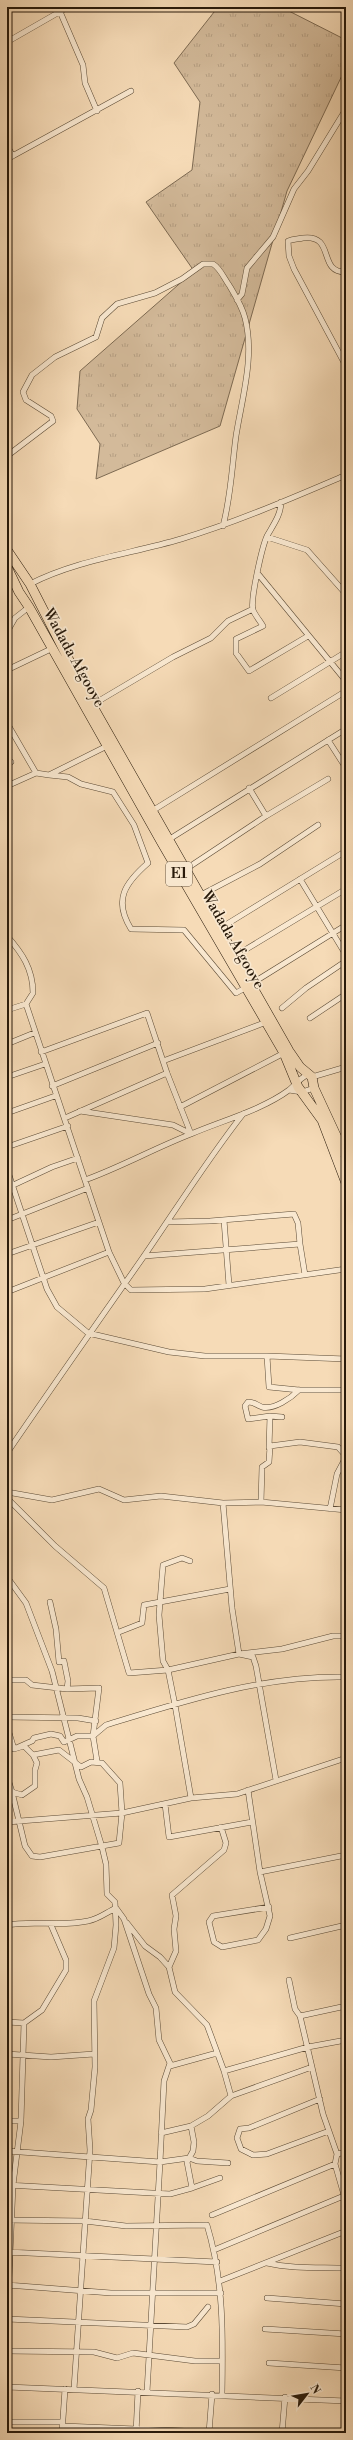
<svg xmlns="http://www.w3.org/2000/svg" width="353" height="2440" font-family="'Libre Bodoni',serif">
  <defs>
    <pattern id="grass-tufts" width="24" height="20" patternUnits="userSpaceOnUse"><rect width="24" height="20" fill="#d3ba9a"/><path d="M3 7l-1-3M5 7V3M7 7l1-3M15 17l-1-3M17 17v-4M19 17l1-3" fill="none" stroke="#b59f83"/></pattern>
  </defs>
  <rect width="100%" height="100%" fill="#f6dbb7"/>
  <filter id="stains"><feTurbulence type="fractalNoise" baseFrequency=".005" numOctaves="4"/><feColorMatrix values="0 0 0 0 .2 0 0 0 0 .09 0 0 0 0 .02 0 0 0 .5 -.17"/></filter>
  <radialGradient id="worn" r=".72"><stop offset=".6" stop-color="#630" stop-opacity="0"/><stop offset="1" stop-color="#630" stop-opacity=".3"/></radialGradient>
  <path fill="url(#grass-tufts)" stroke="#7d6a52" d="M218,7H281L346,40V67L287,191L220,426L96,479L100,444L77,409L80,371L194,271L146,202L192,170L200,102L174,63Z"/>
  <g fill="none" stroke-linecap="round" stroke-linejoin="round">
    <defs>
      <path id="street" d="M58,7L83,65L85,83L97,111
        M7,42L68,7
        M7,146L13,156
        M7,159L131,91
        M346,272C317,273 336,234 303,238C298,239 293,239 288,241L289,256L294,269L346,366
        M237,300L242,294L247,268L273,237L294,189L308,171L346,109
        M7,456L53,421L51,416L26,400L23,392L32,375L55,357L96,337L102,318L117,304L155,293L182,279L203,264H213C220,268 224,278 229,285C235,295 242,306 245,318C255,356 242,398 236,436C232,466 231,496 223,526
        M281,502C281,515 273,525 267,536C262,547 250,600 253,610C255,615 260,621 263,626L236,639V653L249,671L308,636
        M267,537L307,550L346,594
        M259,575L346,681
        M30,584C77,560 130,554 181,539C237,522 292,498 346,475
        M7,632L15,618L29,607
        M7,670L53,648
        M271,698L346,652
        M92,705L173,657L211,638L228,621L253,609
        M7,723L36,773
        M328,740L346,768
        M7,765L11,762
        M49,775L68,777L81,784L113,792L134,825L148,863C125,883 113,900 131,929L184,930L236,993L245,988
        M7,786L36,773L49,775L107,746
        M249,788L266,816
        M152,811L346,691
        M168,840L346,729
        M186,869L266,816L328,779
        M300,879L346,955
        M201,895L260,864L318,825
        M219,929L346,851
        M7,936C22,953 33,969 33,993L26,1004
        M235,956L346,889
        M251,984L346,925
        M282,1008L306,988L346,961
        M7,1010L26,1004L109,1252L124,1283L131,1290L205,1289L346,1269
        M310,1018L346,994
        M7,1044L34,1033
        M41,1052L147,1013L167,1073L191,1134L173,1125L80,1111
        M163,1061L264,1023
        M7,1077L45,1064
        M312,1077L346,1067
        M52,1086L158,1043
        M289,1090L302,1092L314,1088
        M180,1107L284,1053
        M7,1113L55,1096
        M65,1118L167,1073
        M7,1147L68,1126
        M7,1169L47,1289L57,1307L88,1333L169,1352L205,1356H267L269,1387L299,1390H346
        M85,1180C121,1167 155,1148 191,1134C221,1121 262,1110 289,1090C295,1085 299,1079 307,1075
        M7,1188L52,1167L78,1158
        M7,1220L88,1188
        M224,1220L229,1285
        M167,1222L210,1221L294,1214L298,1223L300,1244
        M7,1254L99,1222
        M144,1256L300,1244L305,1275
        M7,1292L109,1252
        M267,1356L346,1359
        M270,1416L248,1419L245,1406L248,1402C255,1402 256,1405 262,1407C274,1410 291,1398 299,1390
        M269,1448L270,1416L282,1417
        M7,1453C52,1387 98,1322 144,1256C177,1208 207,1160 243,1114
        M7,1492L52,1500L99,1489L124,1500L161,1496L223,1503L261,1502L346,1510
        M7,1498L55,1546L104,1588L129,1673L168,1670L239,1654L232,1608L223,1503
        M261,1502L262,1467L269,1462L270,1446L300,1442L338,1447L346,1456
        M330,1509L337,1474L346,1457
        M190,1561L182,1558L163,1565L159,1615L163,1661L168,1670L175,1705L191,1798
        M7,1577L26,1603L52,1671L79,1779L87,1797L102,1847L106,1864L107,1894L115,1902L116,1925L114,1948L94,2001L95,2067L91,2110L88,2119L90,2150L74,2389
        M50,1602L56,1629L59,1662L64,1661L68,1681L67,1689L99,1688L93,1736L97,1761
        M119,1632L142,1623L144,1605L230,1589
        M7,1680H26L32,1685L67,1689
        M7,1717L78,1718L96,1721
        M7,1726L14,1749L24,1746L33,1755L37,1763L35,1770V1786L22,1795L12,1792L7,1776
        M14,1749L32,1741L34,1738L51,1734L60,1736L64,1742L77,1736H93L106,1725C184,1701 264,1675 346,1677
        M276,1780L256,1666L253,1657L239,1654L282,1649L333,1636H346
        M248,1790L260,1872L270,1916L266,1929L258,1940L222,1947L214,1942L209,1922L213,1916L269,1907
        M12,1792L25,1846L32,1856L40,1857L119,1843L122,1813L120,1783L102,1763L91,1762L81,1767L59,1750L33,1755
        M165,1804L169,1837L252,1822
        M7,1822L122,1813L191,1798L237,1794L346,1758
        M260,1872L346,1855
        M116,1908L124,1919L149,1994L156,2008L159,2040L170,2063L164,2081L160,2162L189,2158L197,2161L228,2163
        M127,1923L145,1946L160,1957L169,1967L175,1992L207,2025L224,2071L231,2096
        M7,1925C34,1920 61,1927 88,1921C99,1919 107,1912 116,1908
        M290,1938L346,1925
        M169,1967L176,1951L174,1929L176,1916L172,1895L224,1850L226,1843L221,1827
        M289,1980L295,2009L300,2016L323,2114L337,2154L335,2164L346,2202
        M300,2016L346,2006
        M7,2022L24,2023
        M7,2054L51,2057L94,2054
        M170,2066L217,2053
        M224,2071L308,2047L346,2040
        M320,2099L249,2128L240,2129L237,2138L241,2149L253,2155L267,2154L329,2131
        M7,2121H21L24,2023L42,2010L66,1970V1960L51,1925
        M191,2126L194,2142L193,2151L187,2162L192,2188L220,2178
        M161,2133L191,2126L208,2116L231,2096L312,2067
        M7,2151L160,2162L147,2392
        M337,2154L346,2152
        M7,2185L170,2194L192,2188
        M212,2215L335,2164
        M7,2220L85,2221L126,2226L207,2225C224,2281 223,2336 222,2394
        M214,2250L346,2195
        M7,2252L217,2262
        M267,2263C292,2269 320,2267 346,2268
        M220,2281L346,2231
        M7,2285L111,2293H221
        M267,2298L346,2304
        M7,2319L187,2327L194,2324L208,2307
        M7,2324L13,2185L21,2121
        M265,2329L346,2334
        M7,2351L94,2352L117,2358L133,2353L195,2361H222
        M269,2363L346,2368
        M7,2387L346,2401
        M7,2422H63
        M63,2426L209,2432
        M62,2433L65,2389
        M136,2433L138,2391
        M209,2433L212,2394
        M282,2433L285,2397"/>
      <path id="highway" d="M7,550L30,584L92,705L289,1051L300,1067L312,1077L314,1088L346,1157
        M7,567L19,592L29,607L162,843L284,1053L298,1087L322,1120L346,1183"/>
    </defs>
    <use href="#street" stroke="#5b4a35" stroke-width="6"/>
    <use href="#highway" stroke="#27190a" stroke-width="10"/>
    <use href="#street" stroke="#f9e8d0" stroke-width="5"/>
    <use href="#highway" stroke="#f6dbb7" stroke-width="9"/>
  </g>
  <g text-anchor="middle" dominant-baseline="central" stroke-width="3.5" stroke-linejoin="round" paint-order="stroke">
    <rect fill="#f9e8d0" stroke="#665745" stroke-width="1" x="166" y="862" width="26" height="24" rx="3"/>
    <g font-size="14" font-weight="bold" fill="#27190a">
      <text x="179" y="874">E1</text>
    </g>
    <g font-size="15" fill="#27190a" stroke="#f9e8d0">
      <text transform="translate(74 658) rotate(61)">Wadada Afgooye</text>
      <text transform="translate(233 940) rotate(60)">Wadada Afgooye</text>
    </g>
  </g>
  <rect width="353" height="2440" fill="none" stroke="#f6dbb7" stroke-width="24"/>
  <rect x="8" y="8" width="337" height="2424" fill="none" stroke="#27190a" stroke-width="2"/>
  <rect x="12" y="12" width="329" height="2416" fill="none" stroke="#27190a"/>
  <g transform="translate(307 2394) rotate(59)" stroke="#f9e8d0" stroke-width="3" paint-order="stroke">
  <path d="M0-3L7 15L0 10L-7 15Z" fill="#27190a"/>
  <text y="-6" font-size="11" font-weight="bold" text-anchor="middle" fill="#27190a">N</text>
  </g>
  <rect width="100%" height="100%" filter="url(#stains)"/>
  <rect width="100%" height="100%" fill="url(#worn)"/>
</svg>
